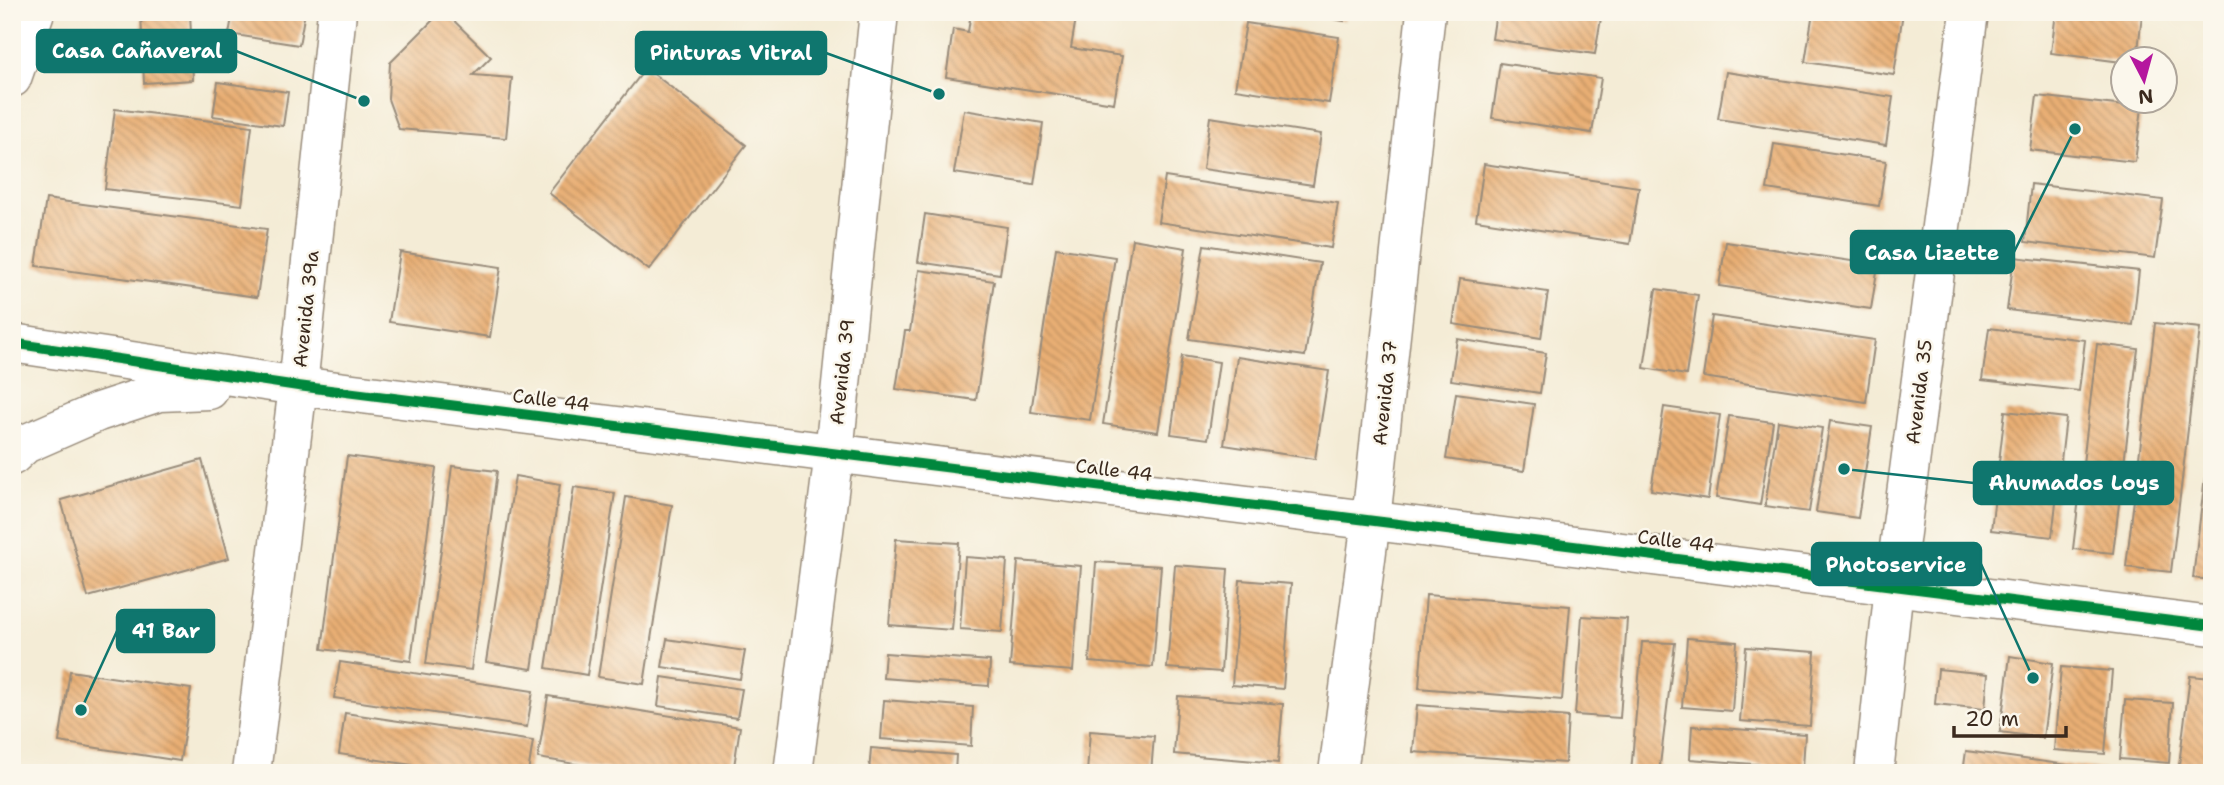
<svg xmlns="http://www.w3.org/2000/svg" width="2224" height="785" font-family="'Shantell Sans',sans-serif">
  <defs>
    <pattern id="building-back-hatch" width="6" height="6" patternUnits="userSpaceOnUse" patternTransform="scale(1.75)"><rect width="6" height="6" fill="#e9af74"/><path d="M-1 5l2 2M0 0l6 6M5-1l2 2" fill="none" stroke="#be8f5f"/></pattern>
  </defs>
  <rect width="100%" height="100%" fill="#fbf7ec"/>
  <filter id="ink" filterUnits="userSpaceOnUse"><feTurbulence type="fractalNoise" baseFrequency=".0143" numOctaves="2"/><feDisplacementMap in="SourceGraphic" scale="14" xChannelSelector="R" yChannelSelector="G"/><feConvolveMatrix kernelMatrix="1 2 1 2 8 2 1 2 1" color-interpolation-filters="sRGB"/></filter>
  <filter id="wash" filterUnits="userSpaceOnUse"><feTurbulence type="fractalNoise" baseFrequency=".00686" numOctaves="4" result="noise"/><feDisplacementMap in="SourceGraphic" scale="28" xChannelSelector="R" yChannelSelector="G"/><feGaussianBlur stdDeviation="1.57" result="paint"/><feColorMatrix in="noise" values="0 0 0 0 0 0 0 0 0 0 0 0 0 0 0 0 0 1.4 0 .05"/><feComposite in="paint" operator="in"/></filter>
  <g filter="url(#wash)">
    <rect width="100%" height="100%" fill="#f4ecd6"/>
    <g id="blocks">
      <path fill="url(#building-back-hatch)" d="M141,12H190L193,80L144,83Z
        M233,12H305L299,45L229,34Z
        M441,12H445L491,57L473,75L512,78L506,138L399,129L388,99L390,63Z
        M971,12H1077L1071,48L1122,56L1114,103L946,77L953,29L968,32Z
        M1297,12H1346L1344,21Z
        M1496,12H1602L1595,54L1492,39Z
        M1813,12H1903L1894,75L1805,62Z
        M2056,12L2142,14L2137,60H2122V62L2051,53Z
        M1246,23L1339,37L1329,103L1235,89Z
        M1500,63L1601,78L1592,133L1492,118Z
        M646,68L746,145L649,270L549,193Z
        M1726,72L1893,97L1886,145L1718,119Z
        M218,82L288,92L283,126L213,116Z
        M2037,96L2142,108L2135,162L2030,150Z
        M115,109L252,126L242,205L105,189Z
        M964,110L1043,123L1034,185L954,173Z
        M1210,117L1321,134L1313,185L1203,169Z
        M1774,144L1886,161L1879,206L1767,189Z
        M1484,164L1639,187L1630,244L1476,220Z
        M1165,177L1338,203L1331,248L1158,222Z
        M2031,184L2163,200L2155,258L2025,242Z
        M46,199L267,229L257,297L36,266Z
        M925,214L1007,227L1000,274L918,262Z
        M1132,239L1186,248L1158,432L1103,424Z
        M1726,242L1878,265L1871,309L1719,286Z
        M1204,245L1320,263L1305,356L1189,339Z
        M1056,248L1115,257L1090,420L1031,412Z
        M400,252L501,267L490,337L389,322Z
        M2014,257L2139,271L2133,325L2007,310Z
        M919,270L994,281L976,400L896,389L905,331H910Z
        M1460,279L1548,292L1541,338L1453,324Z
        M1656,289L1698,295L1686,375L1644,368Z
        M1712,316L1875,340L1866,402L1703,377Z
        M2155,323L2200,328L2171,572L2126,567Z
        M1989,328L2085,340L2079,391L1982,380Z
        M1457,339L1546,353L1540,393L1451,380Z
        M2097,344L2138,349L2113,553L2073,549Z
        M1182,356L1219,362L1208,439L1171,434Z
        M1237,357L1329,371L1315,459L1224,445Z
        M1456,393L1534,404L1524,471L1446,459Z
        M1664,407L1720,415L1708,499L1651,490Z
        M2005,411L2066,418L2052,537L1991,530Z
        M1729,416L1773,422L1760,505L1716,498Z
        M1778,421L1822,428L1809,512L1765,506Z
        M1830,421L1872,427L1858,518L1816,512Z
        M347,456L436,468L411,661L322,649Z
        M202,460L229,558L88,597L61,500Z
        M2207,460H2212V580L2193,578Z
        M452,466L497,471L471,670L426,664Z
        M515,476L560,484L532,669L486,662Z
        M574,487L615,493L587,675L546,668Z
        M626,497L672,505L644,684L598,677Z
        M896,539L959,543L952,630L889,625Z
        M965,557L1007,560L1002,632L960,629Z
        M1018,561L1081,566L1073,671L1010,666Z
        M1096,562L1161,566L1153,667L1089,662Z
        M1175,565L1228,569L1221,672L1167,668Z
        M1240,580L1291,584L1283,689L1232,685Z
        M1426,595L1570,606L1562,700L1419,688Z
        M1582,616L1627,619L1620,718L1575,715Z
        M1687,638L1737,642L1732,711L1682,707Z
        M667,639L745,651L740,679L662,667Z
        M1642,642L1675,643L1659,773H1631Z
        M1746,647L1815,652L1810,726L1740,721Z
        M885,653L990,661L989,686L883,678Z
        M2010,656L2053,663L2043,738L2000,732Z
        M340,662L533,691L527,727L334,698Z
        M2061,667L2112,671L2105,754L2054,750Z
        M1938,669L1988,674L1985,709L1935,704Z
        M70,671L191,689L180,761L59,742Z
        M2190,676L2212,678V773H2178Z
        M662,677L742,689L737,718L658,706Z
        M548,696L740,727L733,773H630L538,758Z
        M1178,696L1283,704L1278,763L1174,754Z
        M884,700L973,707L971,746L881,739Z
        M2125,700L2173,703L2169,763L2120,759Z
        M1417,705L1568,717L1565,763L1413,752Z
        M345,713L533,741L528,773H465L339,754Z
        M1692,726L1805,734L1803,768L1690,759Z
        M1090,731L1154,736L1151,773H1087Z
        M871,748L956,755L955,773H869Z
        M1966,751L2112,771V773H1963Z
        M1686,768L1720,771V773H1686Z"/>
    </g>
  </g>
  <g filter="url(#ink)">
    <use href="#blocks" fill-opacity="0" stroke="#988b7a" stroke-width="2"/>
    <g fill="none" stroke-linecap="round" stroke-linejoin="round">
      <defs>
        <path id="minor" d="M251,773L298,386L337,12
          M793,773L834,453L879,12
          M1338,773L1371,520L1426,12
          M1874,773L1894,586L1969,12"/>
        <path id="tertiary" d="M12,343L298,386L2212,626
          M12,456L25,444L98,412L159,392L209,390"/>
        <path id="primary" d="M12,78L35,12"/>
      </defs>
      <use href="#minor" stroke="#988b7a" stroke-width="41"/>
      <use href="#tertiary" stroke="#988b7a" stroke-width="41"/>
      <use href="#primary" stroke="#988b7a" stroke-width="41"/>
      <use href="#minor" stroke="#fff" stroke-width="38"/>
      <use href="#tertiary" stroke="#fff" stroke-width="38"/>
      <use href="#primary" stroke="#fff" stroke-width="38"/>
      <defs>
        <path id="cycleway" d="M12,343L298,386L2212,626"/>
      </defs>
      <use href="#cycleway" stroke="#fbf7ec" stroke-width="15"/>
      <use href="#cycleway" stroke="#00873e" stroke-width="10"/>
    </g>
  </g>
  <g text-anchor="middle" dominant-baseline="central" stroke-width="5" stroke-linejoin="round" paint-order="stroke">
    <g font-size="19" fill="#3b2a1e" stroke="#fbf7ec">
      <text transform="translate(306 309) rotate(-84)">Avenida 39a</text>
      <text transform="translate(842 372) rotate(-84)">Avenida 39</text>
      <text transform="translate(1919 392) rotate(-83)">Avenida 35</text>
      <text transform="translate(1385 393) rotate(-84)">Avenida 37</text>
      <text transform="translate(551 400) rotate(7)">Calle 44</text>
      <text transform="translate(1114 470) rotate(7)">Calle 44</text>
      <text transform="translate(1676 541) rotate(7)">Calle 44</text>
    </g>
  </g>
  <path fill="none" stroke="#0f766e" stroke-width="2.5" d="M364 101L236 51M939 94L826 53M2075 129L2014 252M1844 469L1974 483M2033 678L1981 564M81 710L117 631"/>
  <g fill="#0f766e" stroke="#fbf7ec" stroke-width="2.5">
    <circle cx="364" cy="101" r="7"/>
    <circle cx="939" cy="94" r="7"/>
    <circle cx="2075" cy="129" r="7"/>
    <circle cx="1844" cy="469" r="7"/>
    <circle cx="2033" cy="678" r="7"/>
    <circle cx="81" cy="710" r="7"/>
  </g>
  <g fill="#0f766e" stroke="#0f766e" stroke-width="2.5">
    <rect x="37" y="30" width="199" height="42" rx="7"/>
    <rect x="636" y="32" width="190" height="42" rx="7"/>
    <rect x="1851" y="231" width="163" height="42" rx="7"/>
    <rect x="1974" y="462" width="199" height="42" rx="7"/>
    <rect x="1812" y="543" width="169" height="42" rx="7"/>
    <rect x="117" y="610" width="97" height="42" rx="7"/>
  </g>
  <g font-size="21" text-anchor="middle" font-weight="bold" fill="#fff">
    <text x="137" y="58">Casa Cañaveral</text>
    <text x="731" y="60">Pinturas Vitral</text>
    <text x="1932" y="260">Casa Lizette</text>
    <text x="2074" y="490">Ahumados Loys</text>
    <text x="1896" y="572">Photoservice</text>
    <text x="166" y="638">41 Bar</text>
  </g>
  <rect width="2224" height="785" fill="none" stroke="#fbf7ec" stroke-width="42"/>
  <g transform="translate(2144 80) rotate(174)"><circle r="33" fill="#fbf7ec" stroke="#aea59a" stroke-width="2"/>
  <path d="M0-5L12 26L0 18L-12 26Z" fill="#b5179e"/>
  <text y="-10" font-size="19" font-weight="bold" text-anchor="middle" fill="#3b2a1e">N</text>
  </g>
  <path d="M1954 726v10h112v-10" fill="none" stroke="#3b2a1e" stroke-width="3.5"/>
  <text x="1965" y="726" font-size="21" fill="#3b2a1e" stroke="#fbf7ec" stroke-width="5" paint-order="stroke">20 m</text>
</svg>
